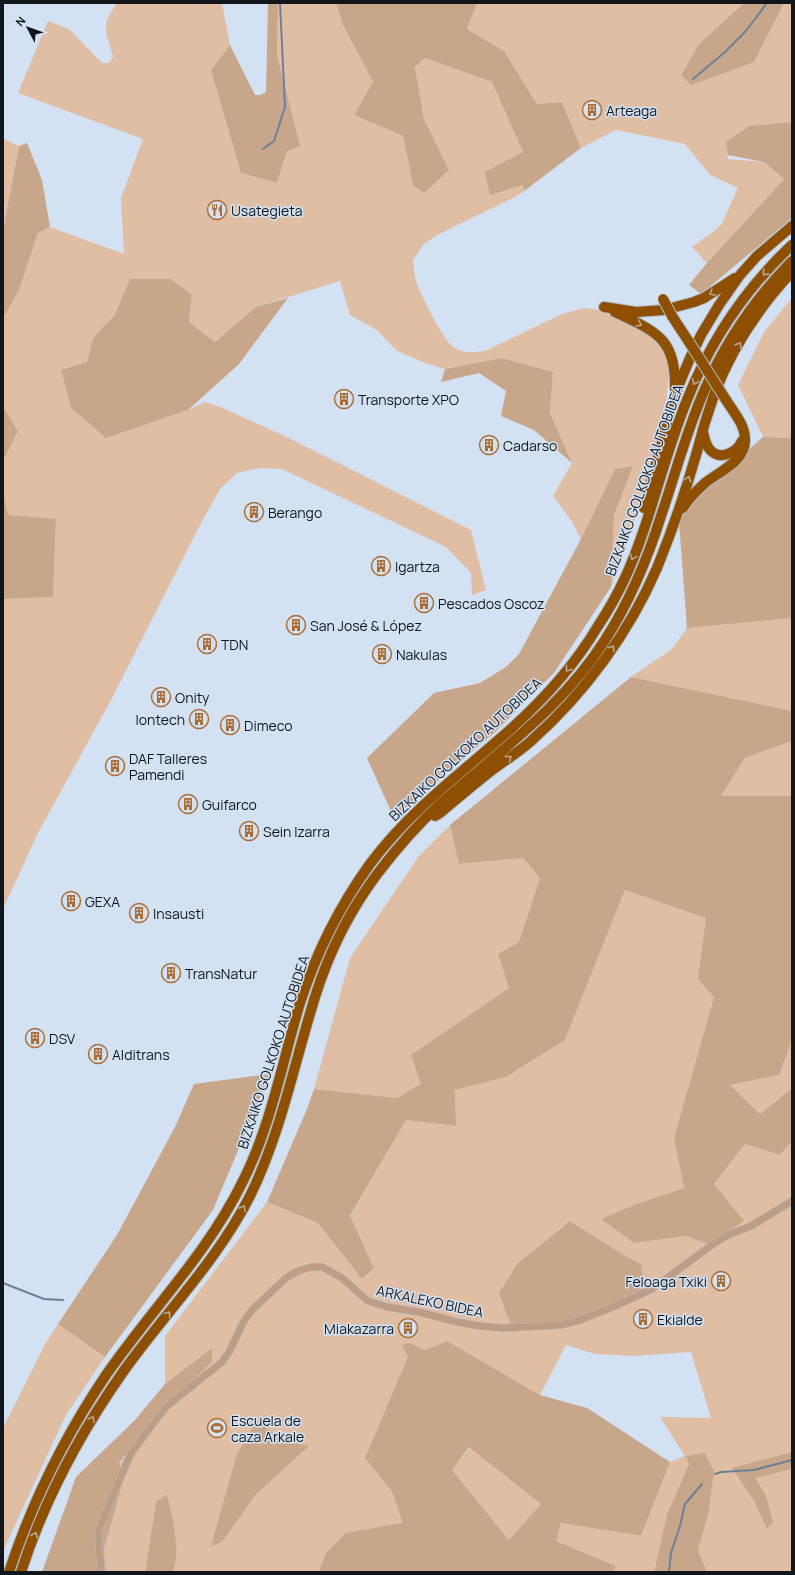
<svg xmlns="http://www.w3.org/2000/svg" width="795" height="1575" font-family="Manrope,sans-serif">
  <rect width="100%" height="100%" fill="#d3e2f3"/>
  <path fill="#dfbea3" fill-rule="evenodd" d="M117,3H222L230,45L211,70L241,173L277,183L287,151L299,145L277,55L278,3H336L343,25L373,82L354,115L403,136L413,185L449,170L424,119L415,67L425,58L492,82L523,152V185L524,191L517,196L437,235L424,244L413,260C414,266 414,272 415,278C418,290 443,339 452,346C463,354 475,353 487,350L562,314L584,308L599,310L637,326L650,334L663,348L670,366L665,412L633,526L611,587L614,515L633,466L615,469L581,539L571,520L553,496L572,463L550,413L553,372L502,358L445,369L425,363L397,351L377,330L350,315L340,281L256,307L215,342L189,322L192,295L130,279L114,316L93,338L87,362L61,370L71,408L106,438L188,410L205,402L223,408L289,438L471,530L486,590L472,595L471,573L446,547L282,469L260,468L237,473L220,489L200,525L111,700L38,833L3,909V599L53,597L56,520L8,515L3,490V461L18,431L3,407V318L19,290L38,233L50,227L124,254L121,198L143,139L18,93L48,21L69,29L102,63H109L113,57C106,30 100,27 117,3Z
    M477,3H744L699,44L681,75L754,62L784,3H792V122L749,126L726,142L728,159L764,162L784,179L707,263L692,247L717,229L722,223L738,188L710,175L685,144L616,130L581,148L562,102L537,104L504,51L467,29Z
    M3,136L4,139L19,146L3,230Z
    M792,298V438L763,437L738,385L764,332Z
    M792,618V711L631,677L672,649L687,628Z
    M792,741V796H721L745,758Z
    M450,825L460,864L523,858L540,878L519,942L498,954L509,988L412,1055L422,1084L397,1098L314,1089L350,958L419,856Z
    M625,890L707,918L698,978L714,997L674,1138L684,1188L636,1204L601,1219L634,1243L686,1236L707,1244L714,1184L745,1144L780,1155L792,1141V1452L733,1469L754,1501L767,1528L766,1496L756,1477L792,1469V1572H707L698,1550L708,1515L689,1464L667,1514L654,1572H613L616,1566L556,1541L561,1523L641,1536L670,1462L685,1456L660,1417L711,1418L691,1352L634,1356L595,1354L566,1345L540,1395L447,1341L425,1350L409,1343V1357L394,1389L382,1422L436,1471L418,1572H171L176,1541L167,1494L156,1502L145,1572H106L104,1549L125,1475L119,1464L156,1417L212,1362V1348L165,1384V1336L267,1202L318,1223L362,1279L374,1268L350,1217L406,1120L456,1126L455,1090L506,1077L565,1040ZM570,1221L627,1257L510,1323L499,1293L517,1264Z
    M792,1040V1088L760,1114L730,1085L779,1075Z
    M58,1324L105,1357L66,1415L3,1551V1428L44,1346Z
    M470,1447L542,1504L509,1540L452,1470Z"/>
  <path fill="#c7a68a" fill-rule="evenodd" d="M268,3H278L277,55L300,146L287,151L277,183L241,173L211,70L230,45L255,95H260L266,92Z
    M336,3H477L467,29L504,51L537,104L562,102L581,148L524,191L523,185L490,195L485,172L523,152L492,82L425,58L415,67L424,119L449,170L424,193L413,185L403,136L354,115L373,82L343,25Z
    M744,3H784L754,62L691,85L681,75L699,44Z
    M792,122V218L701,294L689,285L707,263L784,179L764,162L728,155L726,142L749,126Z
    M27,143L42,180L50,227L38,233L19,290L3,318V230L19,146Z
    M130,279H171L192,295L189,322L215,342L256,307L288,298L239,364L188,410L106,438L71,408L61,370L87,362L93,338L114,316Z
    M502,358L553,372L550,413L572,463L534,430L501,416L506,391L479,373L441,382L445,369Z
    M3,407L18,431L3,461Z
    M763,437L792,438V618L687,628L679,522L693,499Z
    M633,466L614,515L611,587L554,673L495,732L394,818L367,758L434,693L480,683L506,667L519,654L581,539L615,469Z
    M3,490L8,515L56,519L53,597L3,599Z
    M631,677L792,711V741L745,758L721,796H792V1040L779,1075L730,1085L760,1114L792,1088V1141L780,1155L745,1144L714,1184L744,1221L707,1244L686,1236L634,1243L601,1219L636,1204L684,1188L674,1138L714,997L698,979L706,918L625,890L565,1040L506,1077L455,1090L456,1126L406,1120L350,1216L374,1268L362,1279L318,1223L267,1202L307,1109L314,1089L397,1098L421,1084L411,1055L509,988L498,954L519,942L540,878L523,858L459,864L450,825Z
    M270,1074L213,1210L105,1357L58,1324L117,1235L175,1127L194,1084Z
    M570,1221L627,1257L641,1264L645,1288L611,1304L554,1326L510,1323L499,1293L517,1264Z
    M447,1341L540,1395L587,1408L670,1462L641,1536L561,1523L556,1541L616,1566L613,1572H319L326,1553L346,1533L403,1523L392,1491L365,1458C380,1425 393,1390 408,1357L402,1345L409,1343L425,1350ZM469,1447L541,1504L509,1540L452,1470Z
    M212,1348V1362L156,1417L119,1463L125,1475L104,1549L106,1572H42L76,1477L135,1420L165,1384Z
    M257,1421L285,1441L309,1446L255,1495L222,1542L211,1546L237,1454Z
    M792,1452V1469L756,1478L766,1496L773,1522L767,1529L754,1501L732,1468Z
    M705,1453L714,1472L708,1515L698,1550L707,1572H654L667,1514L689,1464L686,1456Z
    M167,1494C172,1519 181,1546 173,1572H145L156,1502Z"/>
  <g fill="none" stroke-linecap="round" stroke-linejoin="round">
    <path stroke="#6c8198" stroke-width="2" d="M693,79L725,52L746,31L767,3
      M263,149L274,141L285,107L280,3
      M3,1283L44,1299L63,1300
      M715,1474L721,1472L754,1470L792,1460
      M669,1572L671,1553L680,1526L685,1504L702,1484"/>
    <defs>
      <path id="minor" d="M101,1572C101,1557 97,1544 99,1529L130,1455L158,1417L167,1406L222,1362L229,1352L244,1321L252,1310L286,1278L298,1271L311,1267H322L342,1278L368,1301L387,1307L419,1312L457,1322L480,1326L502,1328L561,1325L580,1320L615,1306L652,1289L716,1242L730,1234L751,1226L792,1201"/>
      <path id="highway" d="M604,307L636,312L664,310L694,302L704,298L735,278
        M615,312C656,332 676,338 675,388
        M672,316L689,342
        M703,432C704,437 705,442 708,447C717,462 736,454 742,441
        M644,508L675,394L690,358L701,335L719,305L740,275L757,256L792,226
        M683,508C689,498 696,491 705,483C720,471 746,461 745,439C745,425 733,411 726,400
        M435,816L440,813C457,799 474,784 491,771C504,761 519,752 531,741C584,694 629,633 657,568C672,531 685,493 696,455C701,435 707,415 714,395C731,350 759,307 792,272
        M9,1572C32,1502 65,1436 106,1375C151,1310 207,1254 242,1183C271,1126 282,1063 300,1003C316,953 339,907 370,864C410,810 463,772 512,728C545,698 575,665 598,626C608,611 617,595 625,578C651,521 663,458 687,400C710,342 746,288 792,245
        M21,1572C44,1501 80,1433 123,1372C165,1313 217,1261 250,1196C281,1133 294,1064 315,997C329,952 350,910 378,873C397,848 417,825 440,804C498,752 563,707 605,640C630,601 648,558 662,513C676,472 687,429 705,389C726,341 756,298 792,261"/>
    </defs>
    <use href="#minor" stroke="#b0bdcc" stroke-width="8"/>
    <use href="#highway" stroke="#b0bdcc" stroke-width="12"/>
    <use href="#minor" stroke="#bd9e84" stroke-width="7"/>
    <use href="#highway" stroke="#8e4f00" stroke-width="10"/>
    <defs>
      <path id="highway-bridge" d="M663,299L672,316
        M689,342L726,400"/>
    </defs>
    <use href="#highway-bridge" stroke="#b0bdcc" stroke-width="12" stroke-linecap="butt"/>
    <use href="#highway-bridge" stroke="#8e4f00" stroke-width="10"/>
  </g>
  <defs><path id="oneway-chevron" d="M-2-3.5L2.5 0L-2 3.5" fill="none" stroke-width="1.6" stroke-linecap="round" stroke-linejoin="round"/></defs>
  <g stroke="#b7a792">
    <use href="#oneway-chevron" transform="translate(765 273) rotate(132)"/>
    <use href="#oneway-chevron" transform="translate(712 293) rotate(149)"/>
    <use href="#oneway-chevron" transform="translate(639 324) rotate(27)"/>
    <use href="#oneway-chevron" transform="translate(739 345) rotate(-60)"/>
    <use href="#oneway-chevron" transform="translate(695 382) rotate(114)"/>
    <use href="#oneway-chevron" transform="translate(688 479) rotate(-73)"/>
    <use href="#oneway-chevron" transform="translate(633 557) rotate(111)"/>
    <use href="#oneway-chevron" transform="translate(612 648) rotate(-56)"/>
    <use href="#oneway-chevron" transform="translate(568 669) rotate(128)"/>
    <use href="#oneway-chevron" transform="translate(509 758) rotate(-37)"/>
    <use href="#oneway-chevron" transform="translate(243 1208) rotate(-61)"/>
    <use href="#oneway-chevron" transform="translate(168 1314) rotate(-52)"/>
    <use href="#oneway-chevron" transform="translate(92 1419) rotate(-60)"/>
    <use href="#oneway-chevron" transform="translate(35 1535) rotate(-68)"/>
  </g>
  <defs>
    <symbol id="building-ring" viewBox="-11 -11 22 22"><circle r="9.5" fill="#d3e2f3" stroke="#ac6e34" stroke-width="1.5"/><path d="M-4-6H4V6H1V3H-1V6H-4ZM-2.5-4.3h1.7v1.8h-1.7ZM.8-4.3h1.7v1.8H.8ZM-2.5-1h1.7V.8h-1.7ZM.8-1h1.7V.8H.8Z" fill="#ac6e34"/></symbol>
    <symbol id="restaurant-ring" viewBox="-11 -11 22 22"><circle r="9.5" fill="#d3e2f3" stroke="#ac6e34" stroke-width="1.5"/><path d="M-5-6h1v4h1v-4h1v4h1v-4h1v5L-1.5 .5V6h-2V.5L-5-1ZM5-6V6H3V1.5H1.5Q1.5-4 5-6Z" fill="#ac6e34"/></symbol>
    <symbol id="stadium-ring" viewBox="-11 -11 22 22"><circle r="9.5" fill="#d3e2f3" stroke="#ac6e34" stroke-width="1.5"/><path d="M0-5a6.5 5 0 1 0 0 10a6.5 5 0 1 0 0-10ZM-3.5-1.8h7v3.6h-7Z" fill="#ac6e34"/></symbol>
  </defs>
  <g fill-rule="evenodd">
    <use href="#building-ring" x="581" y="99" width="22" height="22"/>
    <use href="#restaurant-ring" x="206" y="199" width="22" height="22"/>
    <use href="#building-ring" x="333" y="388" width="22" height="22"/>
    <use href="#building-ring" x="478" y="434" width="22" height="22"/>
    <use href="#building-ring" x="243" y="501" width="22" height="22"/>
    <use href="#building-ring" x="370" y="555" width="22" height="22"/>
    <use href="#building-ring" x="413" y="592" width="22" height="22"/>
    <use href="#building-ring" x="285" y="614" width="22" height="22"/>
    <use href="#building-ring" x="196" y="633" width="22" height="22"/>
    <use href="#building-ring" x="371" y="643" width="22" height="22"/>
    <use href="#building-ring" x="150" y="686" width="22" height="22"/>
    <use href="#building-ring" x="188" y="708" width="22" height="22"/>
    <use href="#building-ring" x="219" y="714" width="22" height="22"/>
    <use href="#building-ring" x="104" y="755" width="22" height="22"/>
    <use href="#building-ring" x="177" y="793" width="22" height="22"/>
    <use href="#building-ring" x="238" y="820" width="22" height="22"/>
    <use href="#building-ring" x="60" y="890" width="22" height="22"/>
    <use href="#building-ring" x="128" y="902" width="22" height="22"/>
    <use href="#building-ring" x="160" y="962" width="22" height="22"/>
    <use href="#building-ring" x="24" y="1027" width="22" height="22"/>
    <use href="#building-ring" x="87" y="1043" width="22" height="22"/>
    <use href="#building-ring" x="710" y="1270" width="22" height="22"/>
    <use href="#building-ring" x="632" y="1308" width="22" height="22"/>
    <use href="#building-ring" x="397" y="1317" width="22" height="22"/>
    <use href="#stadium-ring" x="206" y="1417" width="22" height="22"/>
  </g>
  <g text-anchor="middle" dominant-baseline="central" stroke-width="3" stroke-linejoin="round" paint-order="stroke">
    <g font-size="14" fill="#11161b" stroke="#d3e2f3" text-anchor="start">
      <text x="606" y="110">Arteaga</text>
      <text x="231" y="210">Usategieta</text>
      <text x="358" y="399">Transporte XPO</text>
      <text x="503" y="445">Cadarso</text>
      <text x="268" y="512">Berango</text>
      <text x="395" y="566">Igartza</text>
      <text x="438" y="603">Pescados Oscoz</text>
      <text x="310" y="625">San José &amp; López</text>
      <text x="221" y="644">TDN</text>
      <text x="396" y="654">Nakulas</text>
      <text x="175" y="697">Onity</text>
      <text x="185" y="719" text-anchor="end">Iontech</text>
      <text x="244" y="725">Dimeco</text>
      <text x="129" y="758">DAF Talleres<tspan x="129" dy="16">Pamendi</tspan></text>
      <text x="202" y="804">Guifarco</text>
      <text x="263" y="831">Sein Izarra</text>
      <text x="85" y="901">GEXA</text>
      <text x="153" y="913">Insausti</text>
      <text x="185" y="973">TransNatur</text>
      <text x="49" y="1038">DSV</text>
      <text x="112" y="1054">Alditrans</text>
      <text x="707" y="1281" text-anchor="end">Feloaga Txiki</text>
      <text x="657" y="1319">Ekialde</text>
      <text x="394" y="1328" text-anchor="end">Miakazarra</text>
      <text x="231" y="1420">Escuela de<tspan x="231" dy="16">caza Arkale</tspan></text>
    </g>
    <g font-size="14" fill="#11161b" stroke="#d3e2f3">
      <text transform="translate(644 480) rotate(-70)">BIZKAIKO GOLKOKO AUTOBIDEA</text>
      <text transform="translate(465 749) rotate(-43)">BIZKAIKO GOLKOKO AUTOBIDEA</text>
      <text transform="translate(273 1052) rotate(-72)">BIZKAIKO GOLKOKO AUTOBIDEA</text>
      <text transform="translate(430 1301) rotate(12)">ARKALEKO BIDEA</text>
    </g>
  </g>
  <rect width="795" height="1575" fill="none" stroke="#11161b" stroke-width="8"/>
  <g transform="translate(28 28) rotate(311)" stroke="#d3e2f3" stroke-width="3" paint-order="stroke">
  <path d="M0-3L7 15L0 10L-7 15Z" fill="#11161b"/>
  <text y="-6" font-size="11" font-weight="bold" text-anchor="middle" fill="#11161b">N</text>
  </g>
</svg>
